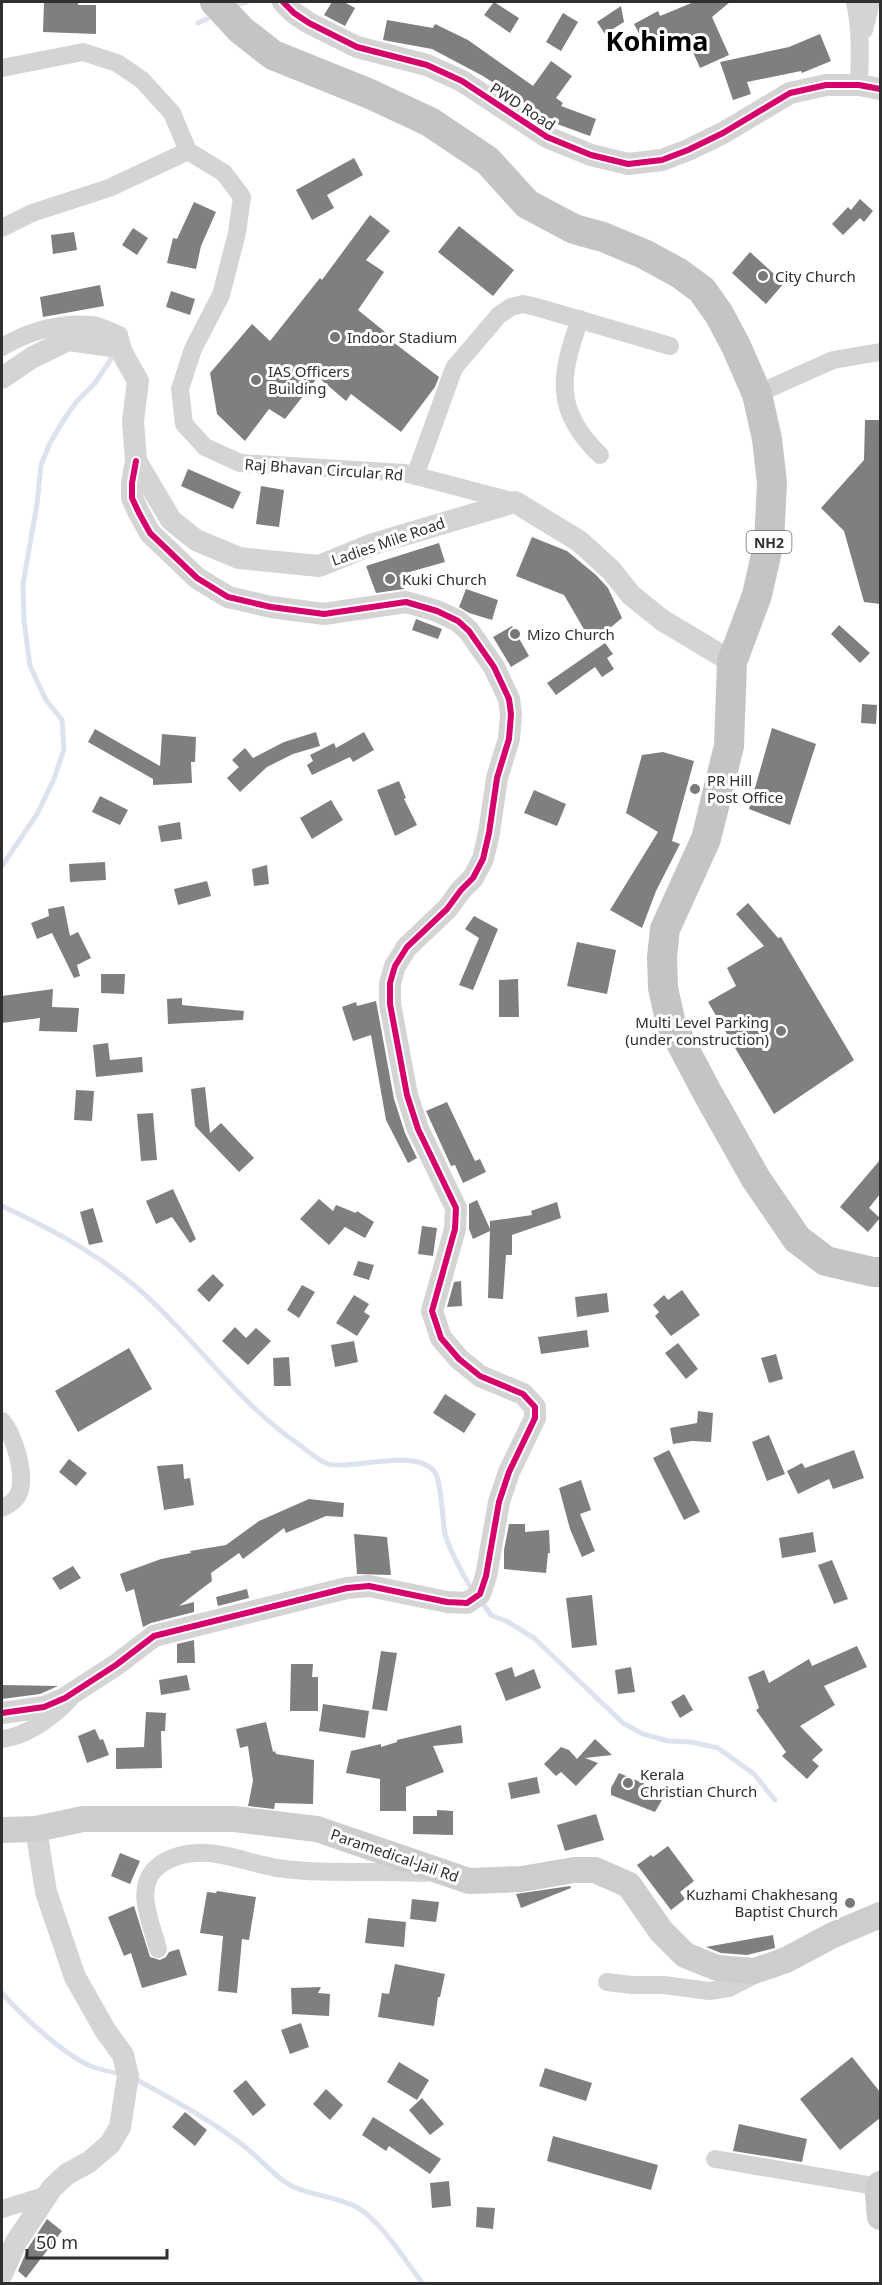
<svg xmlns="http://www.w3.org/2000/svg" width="882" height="2285" font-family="'Noto Sans',sans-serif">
  <rect width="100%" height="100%" fill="#fff"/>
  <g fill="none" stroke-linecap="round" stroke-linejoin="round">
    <path stroke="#dce2ee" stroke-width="5" d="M241,4L247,2
      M198,23L207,19
      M2,866L37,814L54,779L64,749L62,720L46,700L30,666L24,621L23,584L37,504L41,465L50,443L63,421L77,401L95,383L115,353
      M2,1206C58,1232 113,1262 158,1307C206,1354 245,1408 301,1446C309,1452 319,1461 328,1464C331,1465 337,1465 341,1465C366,1465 416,1451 434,1471C442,1480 442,1520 445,1534C449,1549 464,1577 473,1591
      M481,1601L491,1615L508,1622L534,1638L623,1723L643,1734L668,1741L691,1742L718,1748L754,1774L775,1800
      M2,1993C21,2015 66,2057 93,2067C102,2070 111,2072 120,2074
      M135,2079C171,2098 207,2118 240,2143C255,2154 267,2168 281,2179C303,2197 334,2194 358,2208C380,2220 407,2263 423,2284"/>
  </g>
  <path fill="#7f7f7f" d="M44,2H78V5H96V34L43,32Z
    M332,2H344L355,8L345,26L324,15Z
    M494,2L519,18L510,33L484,15Z
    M694,2H730L712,17L729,55L700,68L686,36L649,52L634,24L658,11L660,16Z
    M621,6L624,22L605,34L597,22Z
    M563,13L578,22L561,51L546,42Z
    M387,20L433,28L435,24L468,40L533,86L551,61L572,76L556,98L563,103L561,106L596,119L590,136L557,124L483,76L432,49L383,40Z
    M820,34L831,61L802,73L801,71L747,82L751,94L733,100L720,62L789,47Z
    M354,158L363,175L327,195L334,208L312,220L296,190Z
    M860,199L873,211L864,222L860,218L843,235L832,224L848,207L851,210Z
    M194,202L216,212L201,246L196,269L167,263L173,238L177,239Z
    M370,215L390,231L366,260L384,272L358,310L395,340L393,342L439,377L435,387L401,432L351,394L346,401L318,377L285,419L269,409L245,441L217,414L210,373L252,324L270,341L320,278L322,280Z
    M459,226L514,270L493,296L438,252Z
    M133,228L148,238L137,255L122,245Z
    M74,232L77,250L53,254L51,235Z
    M750,252L784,283L766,304L732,273Z
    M100,285L104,306L43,317L40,297Z
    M171,291L195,299L190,315L166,307Z
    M865,420H880V604L864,602L844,531L821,508L864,460Z
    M188,469L241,492L233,509L181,486Z
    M261,486L284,490L279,527L256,524Z
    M532,537L567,551L596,575L608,588L622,618L592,643L564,595L516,576Z
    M439,543L445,562L399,575L404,589L376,593L366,566Z
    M466,589L498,600L492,620L469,613L459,607Z
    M416,619L442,629L438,639L412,630Z
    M839,625L870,653L860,663L831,634Z
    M512,626L529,656L511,667L493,637Z
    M605,643L613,654L607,658L614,669L602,677L595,667L556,695L547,683Z
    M862,704L877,705L876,724L861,723Z
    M772,728L816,744L790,825L749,809Z
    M95,729L160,766L162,734L196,737L195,762H191L192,783L153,785V779L88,742Z
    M316,732L320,746L293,754L267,767L240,792L227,778L239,767L232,760L245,748L253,758L284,742Z
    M364,732L374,750L353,762L350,757L312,775L307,765L313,761L310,755L334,743L336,748Z
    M663,752L694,761L672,841L680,844L656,891L642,928L610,910L658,832L626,813L642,755Z
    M399,781L406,798L404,799L417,825L395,836L377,790Z
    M534,790L566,804L557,826L524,813Z
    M100,796L128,810L120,825L92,812Z
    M331,800L343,820L312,839L300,818Z
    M180,822L182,839L161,842L158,826Z
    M105,862L106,880L70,882L69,864Z
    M267,865L269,884L254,886L252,869Z
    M207,881L211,896L178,905L174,889Z
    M748,903L778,938L781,937L854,1060L774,1114L708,1002L736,986L727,968L764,946L736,914Z
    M64,906L70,936L78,932L91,958L77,965L80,976L74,978L52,933L37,939L31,923L49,916L48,909Z
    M474,916L498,929L473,990L459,985L479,938L465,929Z
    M577,942L616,950L607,994L567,986Z
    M101,974H125L124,994L101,993Z
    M518,979L519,1017H499V980Z
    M53,989L52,1007L79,1008L77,1032L39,1031L40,1018L2,1023V996Z
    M182,998V1005L244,1011L243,1020L168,1024L167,999Z
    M376,1001L394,1099L405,1133L417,1158L408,1163L386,1120L371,1035L353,1041L342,1007L356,1002L357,1006Z
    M108,1043L110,1060L142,1057L143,1072L96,1077L93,1045Z
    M205,1087L210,1133L221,1123L254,1158L239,1172L195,1126L191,1089Z
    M76,1090L94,1091L92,1121L74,1120Z
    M447,1102L475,1161L480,1159L486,1172L463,1183L455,1165L451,1166L426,1111Z
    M153,1113L157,1160L141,1161L137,1114Z
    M880,1160V1194L869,1208L880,1218L868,1232L840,1207Z
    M173,1189L196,1239L190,1243L172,1217L156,1224L146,1201Z
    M319,1199L333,1211L336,1205L356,1213L357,1211L374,1222L365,1238L345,1227L329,1245L300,1219Z
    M477,1200L490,1229V1221L532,1215L531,1211L557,1202L561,1218L512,1235V1255H506L503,1299L488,1298L490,1231L473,1239L469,1229V1204Z
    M93,1208L103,1242L89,1245L80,1212Z
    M422,1226L437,1228L433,1256L418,1254Z
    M358,1261L374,1265L369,1280L353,1275Z
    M213,1274L224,1285L209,1302L197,1290Z
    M461,1281L462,1306L447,1307L454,1282Z
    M302,1285L315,1292L299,1318L287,1310Z
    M682,1290L700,1315L671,1336L655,1316L659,1312L653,1305L664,1295L668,1300Z
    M607,1293L609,1312L577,1317L575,1297Z
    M354,1295L369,1304L364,1312L370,1316L357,1336L336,1323Z
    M235,1327L246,1338L256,1328L271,1341L248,1365L222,1341Z
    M587,1330L589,1347L541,1354L538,1337Z
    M354,1341L358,1362L335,1367L331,1345Z
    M678,1343L698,1369L686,1379L665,1353Z
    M129,1348L152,1389L78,1432L55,1391Z
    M776,1354L783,1379L769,1383L761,1358Z
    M289,1357L291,1386H274L273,1358Z
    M445,1394L476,1414L464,1433L433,1413Z
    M698,1411L713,1413L711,1442L692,1441L673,1444L670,1428L697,1423Z
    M769,1435L785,1474L767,1481L752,1442Z
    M669,1450L700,1512L684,1520L653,1458Z
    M854,1450L864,1478L833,1489L829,1479L798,1494L787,1471L802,1463L805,1468Z
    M69,1459L87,1473L76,1486L59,1472Z
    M183,1464L184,1479L190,1478L194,1505L164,1510L157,1466Z
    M581,1480L591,1510L580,1514L595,1551L582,1557L570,1529L559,1488Z
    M309,1499L344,1503L343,1517L326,1516L286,1533L284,1528L243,1559L239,1553L211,1573L212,1581L179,1606L194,1602V1612L151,1623L143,1627L134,1589L126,1592L120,1574L161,1559L191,1553L190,1551L226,1545L259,1521Z
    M509,1524H525V1532L549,1530L550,1553H548L546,1573L504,1569V1550Z
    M813,1532L816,1552L782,1558L779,1538Z
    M354,1534L387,1537L391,1575L357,1574Z
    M832,1560L848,1599L834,1604L818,1565Z
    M73,1566L81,1578L60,1590L52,1578Z
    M247,1589L249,1598L218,1606L216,1597Z
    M592,1595L597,1645L572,1648L566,1598Z
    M194,1640L195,1663H177V1644Z
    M857,1646L867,1667L824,1686L835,1705L800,1726L823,1750L812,1760L819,1766L807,1779L782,1756L786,1752L756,1710L759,1708L748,1677L764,1670L769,1683L809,1659L812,1666Z
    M381,1651L397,1653L387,1711L372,1709Z
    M291,1664H313L312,1677H318V1711H290Z
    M512,1667L515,1677L534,1669L541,1688L506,1701L495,1673Z
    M631,1667L635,1692L618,1694L615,1670Z
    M187,1675L190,1690L161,1695L159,1680Z
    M2,1685L58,1686L40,1694L2,1699Z
    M684,1694L693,1710L680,1718L671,1702Z
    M323,1704L369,1711L365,1738L319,1731Z
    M146,1712L166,1713L165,1731H161L162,1768L116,1769V1748L144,1747Z
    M266,1722L273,1752L275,1751L276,1754L314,1760L313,1804L275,1803L274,1809L248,1806L253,1781L248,1746L240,1748L236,1729Z
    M461,1725L463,1743L433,1746L444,1772L406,1787V1811H380V1779L346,1773L351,1751L381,1744V1747L397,1742V1740Z
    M95,1729L100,1740L103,1739L109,1755L87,1763L78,1736Z
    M595,1739L612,1755L585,1758L598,1763L576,1786L561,1772L556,1776L544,1764L561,1747L569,1750L577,1759Z
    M619,1773L666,1793L655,1812L611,1795V1788Z
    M537,1777L540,1793L511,1799L508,1783Z
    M437,1810L453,1811V1835L413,1834V1816H437Z
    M596,1814L604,1840L565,1851L557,1825Z
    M668,1846L694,1881L680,1892L685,1899L671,1910L637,1865L651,1855L653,1857Z
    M120,1853L140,1861L130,1884L111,1876Z
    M570,1886L571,1888L521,1908L516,1894Z
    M217,1891L256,1897L249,1940L242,1939L237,1993L218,1991L223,1936L200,1933L207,1892L216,1893Z
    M412,1899L439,1902L436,1922L410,1919Z
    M134,1906L150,1957L160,1960L166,1957L169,1952L179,1949L187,1975L142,1988L131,1953L124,1956L108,1917Z
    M368,1918L406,1922L404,1947L365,1943Z
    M773,1935L775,1948L747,1955L721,1953L706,1947Z
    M395,1964L445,1974L440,1997H438L434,2026L378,2017L382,1993L389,1994Z
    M321,1987L318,1993L330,1994L329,2016L292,2014L291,1988Z
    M301,2023L309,2047L290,2054L281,2030Z
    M852,2057L880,2092V2118L840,2150L800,2099Z
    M399,2062L429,2080L417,2100L387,2082Z
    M545,2068L592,2083L586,2101L539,2086Z
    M246,2080L266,2105L253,2116L233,2091Z
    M326,2089L343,2105L330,2120L313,2104Z
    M422,2098L444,2124L430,2135L409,2110Z
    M185,2112L207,2130L195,2146L172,2127Z
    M373,2117L441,2159L430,2174L389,2146L386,2151L362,2135Z
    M739,2124L807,2139L802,2162L733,2151Z
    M553,2136L658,2165L651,2190L547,2161Z
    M449,2181L451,2206L432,2208L430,2183Z
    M477,2207L495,2208L493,2229L476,2227Z
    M47,2219L62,2231L26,2278L18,2271L28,2248Z"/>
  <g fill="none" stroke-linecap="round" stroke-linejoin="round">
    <path stroke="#d4d4d4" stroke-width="18" d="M855,2C861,29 860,57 859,85
      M864,30L871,2
      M2,68L83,52L117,63L142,80L172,113L188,151L224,173L242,197L237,233L221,295L193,349L180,389L184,424L205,447L240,463L405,473L515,502
      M2,228L32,213L109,188L188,151
      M580,319C560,375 553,410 600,455
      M2,347C29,331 60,322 92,325C101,326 111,332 119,335L125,357
      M757,394L833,360L880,352
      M415,476L454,368L499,315L511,307L523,304L536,307L670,346
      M2,1421C14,1435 26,1474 19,1493C16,1501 9,1505 2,1508
      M2,1739C27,1736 51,1718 69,1700
      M158,1949C152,1925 135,1891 154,1870C165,1859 181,1854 196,1853C221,1851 252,1864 277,1868C325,1875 376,1870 424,1873
      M607,1982L632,1985H664L709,1991L729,1988L762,1971
      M715,2159L880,2187
      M2,2209L47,2195"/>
    <path stroke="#d4d4d4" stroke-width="22" d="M283,2L294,13L309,23L357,47L427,65L462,81L547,137L591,155L628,164L662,160L688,150L723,133L790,93L826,85H859L880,89
      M2,378L33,357L68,340L119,347L138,381L133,421L136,461L171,520L196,540L239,558L319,566L373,544L515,502L579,541L611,570L631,595L662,620L732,662
      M2,1713L44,1707L65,1698L116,1665L154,1636L347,1588L369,1586L447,1602L467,1603L480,1594L486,1576L499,1502L509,1472L535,1418V1407L523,1394L480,1376L459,1359L441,1338L432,1311L455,1229L456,1208L418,1129L407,1095L390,1004V983L395,966L407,947L447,909L461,890L473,878L483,859L489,833L497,778L509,739L511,714L509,699L494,667L469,631L458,621L437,611L406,602L324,614L271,607L228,597L197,578L150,533L139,513L132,498V483L136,461
      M2,2274L16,2242L52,2188L67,2174L89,2162L110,2144L120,2127L128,2076L123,2055L105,2030L75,1977L46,1892L36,1829"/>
    <path stroke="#cdcdcd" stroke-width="26" d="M2,1830L36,1829L83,1819H234L317,1829L469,1881L522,1879L574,1870H595L629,1885L661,1931L685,1955L717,1968L754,1971L772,1965L786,1960L833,1935L880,1915
      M880,2184L878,2194L880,2217"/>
    <path stroke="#c4c4c4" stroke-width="30" d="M215,2L241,30L273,55L370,94L430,122L488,161L527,204L574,229L603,237L644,254L679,273L702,290L719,314L736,346L757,394L767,439L772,483L769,542L757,595L732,662L729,746L706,839L665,929L662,957L663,988L671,1024L708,1094L756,1179L797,1239L826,1261L873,1272H880"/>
    <defs>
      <path id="cycleway" d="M283,2L294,13L309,23L357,47L427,65L462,81L547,137L591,155L628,164L662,160L688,150L723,133L790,93L826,85H859L880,89
        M2,1713L44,1707L65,1698L116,1665L154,1636L347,1588L369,1586L447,1602L467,1603L480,1594L486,1576L499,1502L509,1472L535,1418V1407L523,1394L480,1376L459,1359L441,1338L432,1311L455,1229L456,1208L418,1129L407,1095L390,1004V983L395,966L407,947L447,909L461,890L473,878L483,859L489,833L497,778L509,739L511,714L509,699L494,667L469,631L458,621L437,611L406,602L324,614L271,607L228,597L197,578L150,533L139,513L132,498V483L136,461"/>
    </defs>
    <use href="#cycleway" stroke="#fff" stroke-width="10"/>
    <use href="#cycleway" stroke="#d6006c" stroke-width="6"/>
  </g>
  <g fill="#787878" stroke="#fff" stroke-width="2">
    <circle cx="763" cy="276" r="6"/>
    <circle cx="335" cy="337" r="6"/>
    <circle cx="256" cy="380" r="6"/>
    <circle cx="390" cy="579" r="6"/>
    <circle cx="515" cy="634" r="6"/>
    <circle cx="695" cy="789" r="6"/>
    <circle cx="781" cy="1031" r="6"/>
    <circle cx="628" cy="1783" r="6"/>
    <circle cx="850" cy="1903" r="6"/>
  </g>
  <g text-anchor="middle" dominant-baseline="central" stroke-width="6" stroke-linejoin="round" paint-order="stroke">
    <rect fill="#fff" stroke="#6d6d6d" stroke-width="1.5" x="746.5" y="531" width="45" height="22" rx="4.5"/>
    <g font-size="14" font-weight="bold" fill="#2f2f2f">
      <text x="769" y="542">NH2</text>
    </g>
    <g font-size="15" fill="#2f2f2f" stroke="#fff">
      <text transform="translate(523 106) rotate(33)">PWD Road</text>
      <text transform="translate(324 469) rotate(4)">Raj Bhavan Circular Rd</text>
      <text transform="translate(388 541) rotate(-19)">Ladies Mile Road</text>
      <text transform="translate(395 1855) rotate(19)">Paramedical-Jail Rd</text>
    </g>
    <g font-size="15" fill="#2f2f2f" stroke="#fff" text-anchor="start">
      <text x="775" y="276">City Church</text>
      <text x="347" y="337">Indoor Stadium</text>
      <text x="268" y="371">IAS Officers<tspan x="268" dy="17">Building</tspan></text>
      <text x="402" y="579">Kuki Church</text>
      <text x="527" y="634">Mizo Church</text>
      <text x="707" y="780">PR Hill<tspan x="707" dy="17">Post Office</tspan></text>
      <text x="769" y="1022" text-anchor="end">Multi Level Parking<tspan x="769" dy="17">(under construction)</tspan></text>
      <text x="640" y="1774">Kerala<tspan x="640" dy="17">Christian Church</tspan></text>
      <text x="838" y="1894" text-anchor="end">Kuzhami Chakhesang<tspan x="838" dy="17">Baptist Church</tspan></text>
    </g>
    <g font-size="27" font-weight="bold" fill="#000" stroke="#fff">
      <text x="657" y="40">Kohima</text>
    </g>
  </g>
  <rect width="882" height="2285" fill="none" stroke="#2f2f2f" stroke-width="6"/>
  <path d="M27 2249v9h140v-9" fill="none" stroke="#2f2f2f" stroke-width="3"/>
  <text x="36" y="2249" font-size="18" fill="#2f2f2f" stroke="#ffffff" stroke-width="4.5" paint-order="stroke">50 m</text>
</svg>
